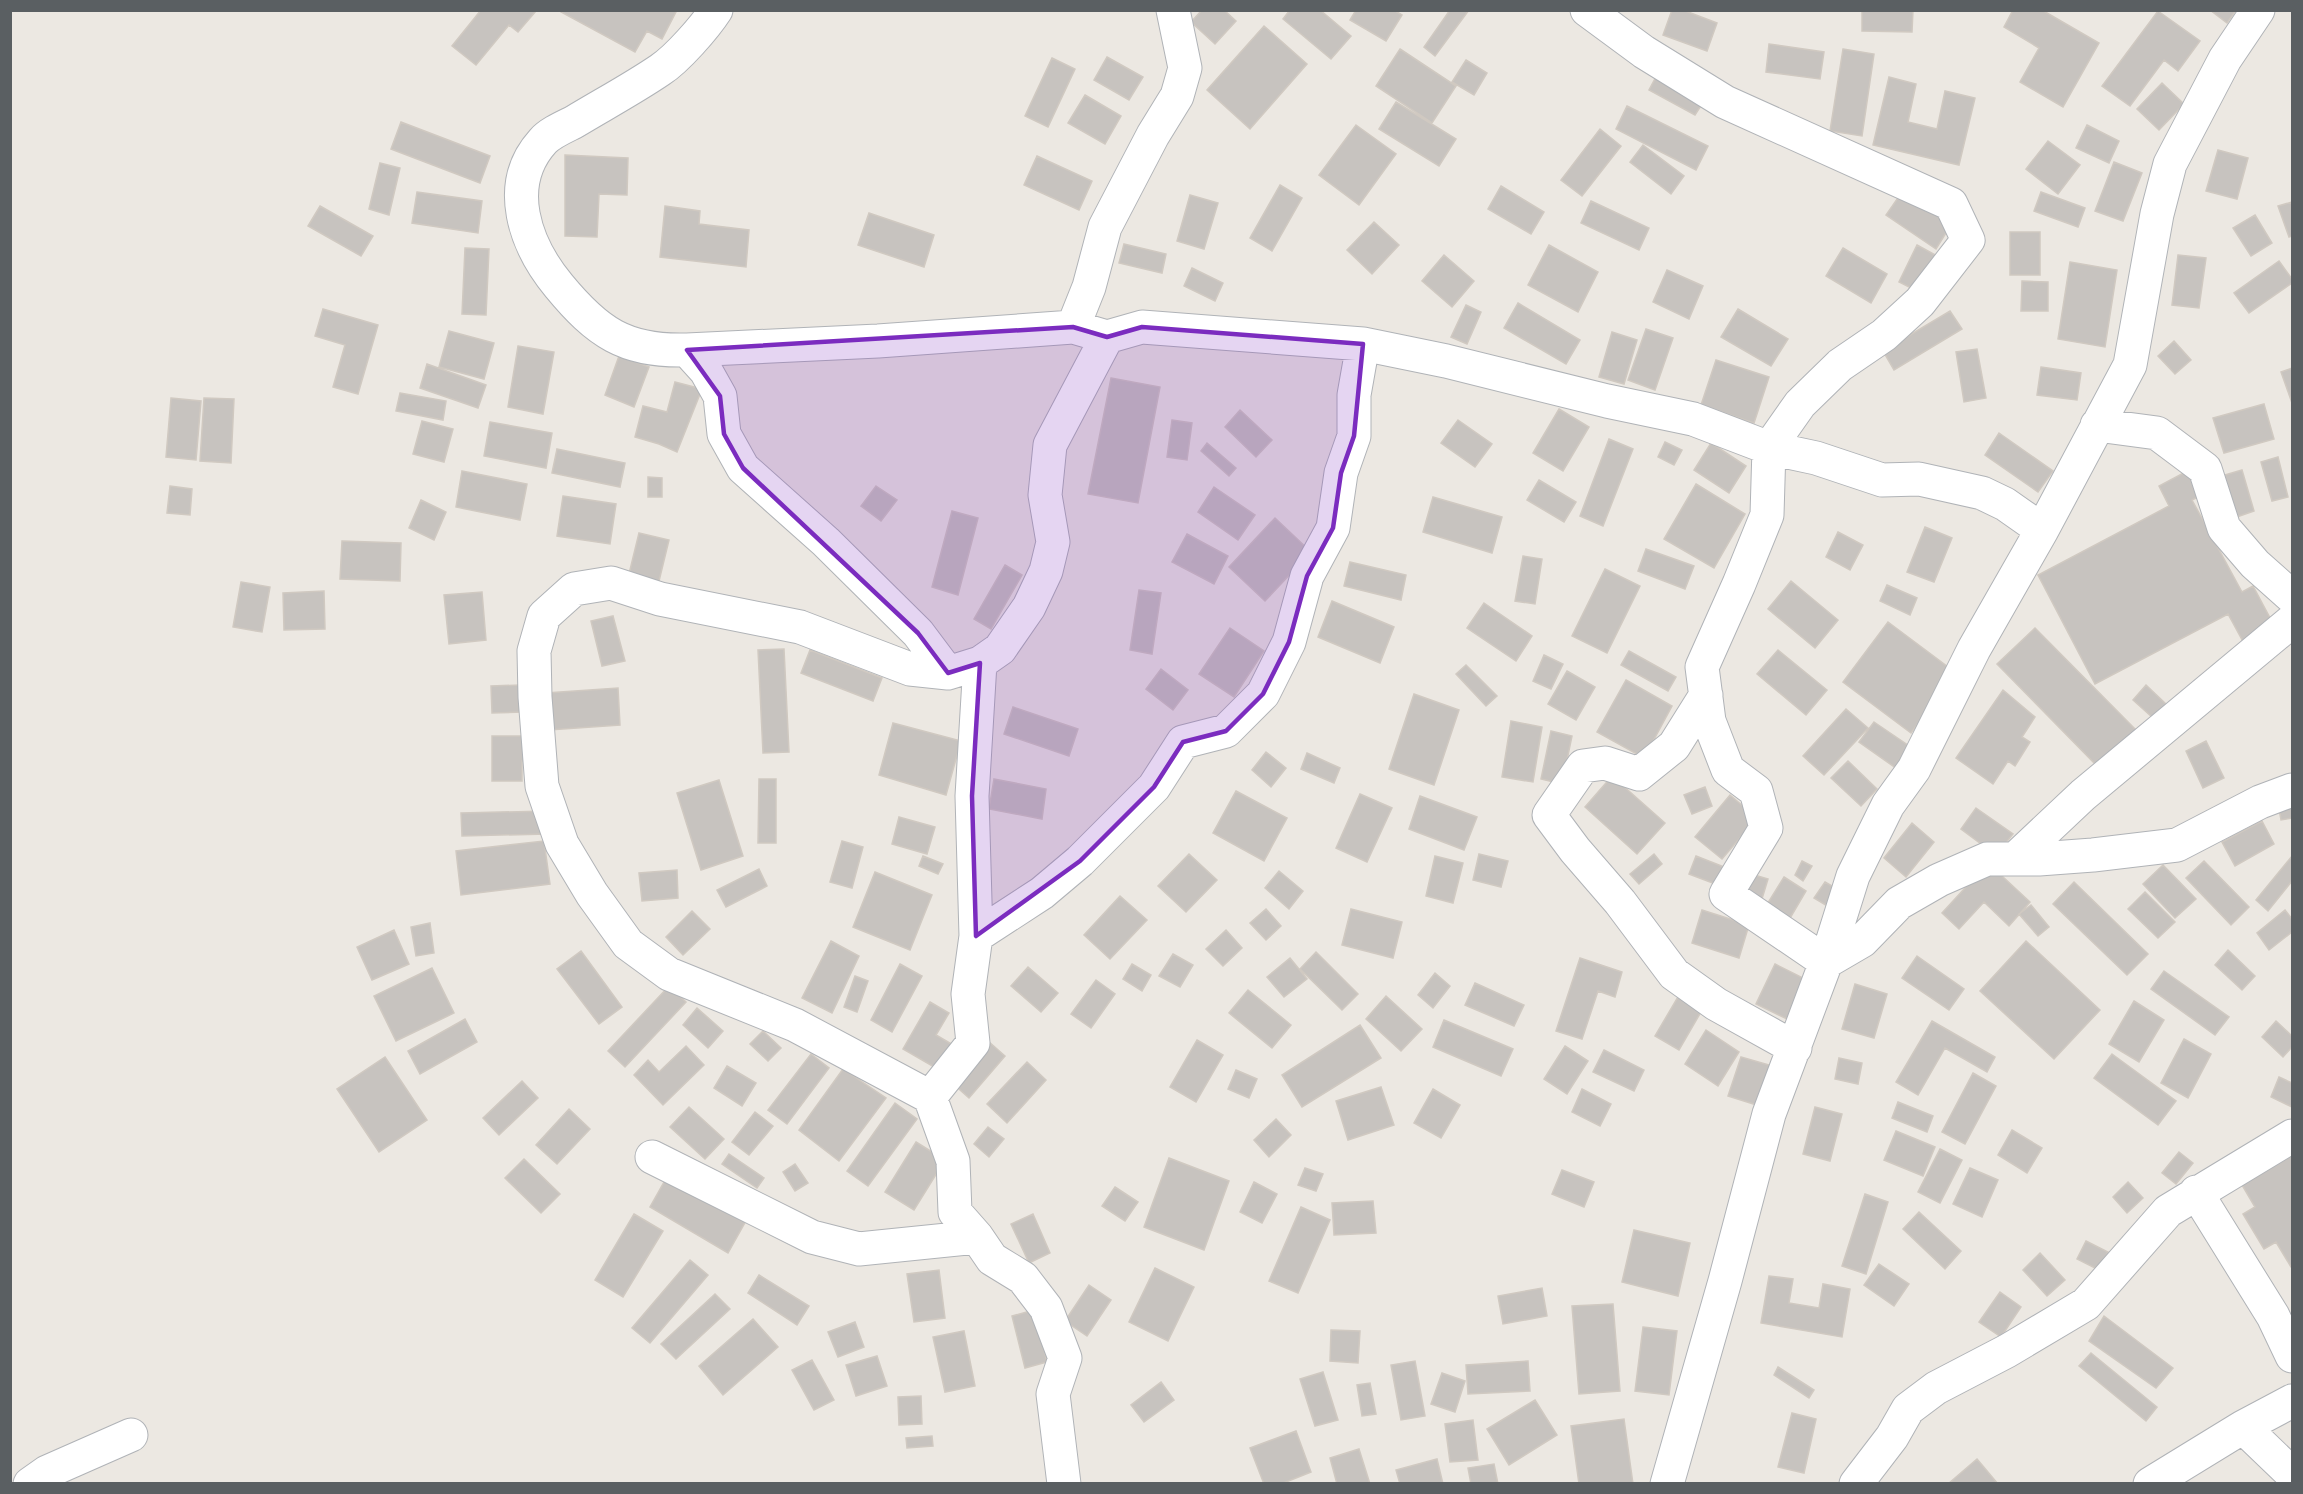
<svg xmlns="http://www.w3.org/2000/svg" width="2303" height="1494" font-family="'Roboto Condensed',sans-serif">
  <rect width="100%" height="100%" fill="#ece8e2"/>
  <path fill="#c7c3bf" stroke="#d0c9c1" stroke-width="1.5" d="M481,10L536,11L518,32L509,25L476,65L452,46Z
    M562,10H677L662,39L647,31L635,52L561,12Z
    M1202,10H1224L1236,21L1215,44L1191,22Z
    M1290,10H1320L1351,36L1331,59L1283,19Z
    M1356,10H1394L1402,15L1386,41L1350,20Z
    M1450,10H1469L1435,56L1424,47Z
    M1672,10H1683L1717,23L1707,51L1663,35Z
    M1862,10H1913L1912,32L1862,31Z
    M2013,10H2042L2099,43L2063,107L2020,82L2039,48L2004,27Z
    M2210,10H2236L2227,23Z
    M2158,11L2200,41L2178,71L2164,60L2130,106L2102,86Z
    M1264,26L1307,64L1250,129L1207,90Z
    M1769,44L1824,52L1820,79L1766,72Z
    M1400,49L1456,86L1432,123L1376,86Z
    M1843,49L1874,54L1862,136L1830,131Z
    M1107,57L1143,77L1129,100L1094,80Z
    M1052,58L1075,69L1048,127L1025,116Z
    M1466,60L1487,73L1474,95L1452,82Z
    M1657,75L1704,101L1695,115L1649,90Z
    M1889,77L1916,84L1908,122L1937,129L1945,91L1975,98L1959,165L1873,145Z
    M2162,83L2184,104L2159,130L2137,109Z
    M1085,95L1121,116L1105,144L1068,123Z
    M1396,102L1456,139L1439,166L1379,129Z
    M1627,106L1708,146L1696,170L1616,129Z
    M401,122L490,156L480,183L391,149Z
    M1356,125L1396,154L1359,205L1319,175Z
    M2087,125L2119,141L2109,163L2076,148Z
    M1600,129L1621,146L1582,196L1561,180Z
    M2048,141L2080,165L2058,194L2026,169Z
    M1643,145L1684,176L1671,194L1630,162Z
    M2218,150L2248,158L2237,199L2206,191Z
    M565,155L628,158L627,195L599,194L597,237L565,236Z
    M1037,156L1092,181L1079,210L1024,185Z
    M2114,162L2142,173L2123,221L2095,211Z
    M380,163L400,168L389,215L369,209Z
    M1280,185L1302,198L1272,251L1250,238Z
    M1501,186L1544,212L1531,234L1488,209Z
    M417,192L482,201L478,233L412,223Z
    M1902,192L1951,225L1936,249L1886,215Z
    M2041,192L2085,208L2078,227L2034,211Z
    M1190,195L1218,203L1204,249L1177,241Z
    M1591,201L1649,228L1639,250L1581,223Z
    M2292,202V236L2289,237L2278,206Z
    M320,206L373,236L361,256L308,226Z
    M665,206L700,211L699,224L749,230L746,267L660,257Z
    M869,213L934,235L924,267L858,245Z
    M2255,215L2272,243L2251,256L2233,228Z
    M1374,222L1399,245L1372,274L1347,250Z
    M2010,232H2040V275H2010Z
    M1124,244L1166,254L1162,273L1119,263Z
    M1549,245L1598,272L1578,312L1528,285Z
    M1917,245L1939,257L1921,293L1899,282Z
    M465,248L489,249L486,315L462,314Z
    M1843,248L1887,274L1871,303L1826,276Z
    M1444,255L1474,281L1452,307L1422,281Z
    M2178,255L2206,258L2199,308L2172,305Z
    M2279,261L2292,279V283L2249,313L2234,293Z
    M2070,262L2117,270L2105,347L2058,339Z
    M1192,268L1223,283L1215,301L1184,286Z
    M1667,270L1703,286L1689,319L1653,302Z
    M2022,281L2048,282V311H2021Z
    M1518,303L1580,340L1566,364L1504,328Z
    M1466,305L1481,312L1467,344L1451,337Z
    M323,309L378,325L358,394L333,387L345,345L315,336Z
    M1738,309L1788,339L1771,366L1721,337Z
    M1950,311L1962,329L1894,370L1883,351Z
    M1646,329L1673,338L1655,390L1628,380Z
    M449,331L494,343L484,379L439,367Z
    M1612,332L1637,340L1624,384L1599,377Z
    M2174,341L2191,360L2175,374L2158,356Z
    M518,346L554,352L543,414L508,407Z
    M1977,349L1986,398L1964,402L1956,352Z
    M619,356L649,367L634,407L605,395Z
    M1716,360L1769,377L1754,423L1701,405Z
    M427,364L486,385L478,408L420,388Z
    M2041,367L2081,373L2077,400L2037,395Z
    M2292,368V403L2281,372Z
    M1111,378L1160,387L1138,503L1088,494Z
    M675,382L702,389L677,452L659,444L635,437L643,406L667,412Z
    M400,393L446,401L443,420L396,411Z
    M171,398L201,401L196,460L166,457Z
    M204,398L234,399L231,463L200,461Z
    M2264,404L2274,439L2224,453L2213,418Z
    M1559,409L1589,427L1563,471L1533,453Z
    M1240,410L1272,440L1256,457L1225,427Z
    M1172,420L1192,423L1187,460L1167,457Z
    M1458,420L1492,444L1475,467L1441,443Z
    M422,421L453,429L444,462L413,454Z
    M490,422L552,433L546,468L484,456Z
    M1999,433L2053,471L2038,492L1985,455Z
    M1609,439L1633,449L1603,526L1580,516Z
    M1665,442L1682,450L1674,465L1658,457Z
    M1207,443L1236,468L1229,476L1201,451Z
    M1711,443L1746,466L1729,493L1694,470Z
    M557,449L625,463L620,487L552,473Z
    M2278,457L2288,497L2272,501L2261,462Z
    M2191,469L2204,494L2192,500L2242,592L2253,586L2277,631L2246,647L2228,614L2095,684L2038,575L2169,506L2159,486Z
    M2242,470L2254,511L2231,519L2218,477Z
    M462,471L527,484L520,520L456,507Z
    M648,477L662,478V497H648Z
    M1539,480L1576,502L1564,522L1527,500Z
    M1696,484L1745,514L1714,568L1664,539Z
    M170,486L192,489L190,515L167,513Z
    M876,486L897,500L881,521L861,506Z
    M1214,487L1255,515L1238,540L1198,512Z
    M563,496L616,504L610,544L557,536Z
    M1433,497L1502,517L1492,553L1423,532Z
    M421,500L446,512L434,540L409,528Z
    M952,511L978,518L958,595L932,587Z
    M1275,518L1311,552L1265,601L1229,567Z
    M1925,527L1952,538L1934,582L1907,572Z
    M1838,532L1863,545L1850,570L1826,557Z
    M639,533L669,540L659,581L629,574Z
    M1187,534L1228,556L1214,584L1172,562Z
    M342,541L401,543L400,581L340,579Z
    M1646,549L1694,566L1685,589L1638,571Z
    M1523,556L1542,559L1535,604L1515,601Z
    M1350,562L1406,575L1401,600L1344,586Z
    M1005,565L1022,575L991,629L974,619Z
    M1605,569L1640,586L1607,653L1572,636Z
    M1791,581L1838,620L1815,648L1768,609Z
    M241,582L270,587L262,632L233,627Z
    M1887,585L1917,598L1910,615L1880,601Z
    M1139,590L1161,593L1152,654L1130,650Z
    M324,591L325,629L284,630L283,593Z
    M482,592L486,640L449,644L444,595Z
    M1332,601L1394,627L1380,663L1318,637Z
    M1484,603L1532,636L1516,661L1467,628Z
    M613,616L625,661L602,666L591,621Z
    M1888,622L1956,673L1911,733L1843,682Z
    M1230,628L1264,651L1234,697L1199,674Z
    M2035,628L2137,731L2099,768L1997,664Z
    M784,649L789,752L763,753L758,650Z
    M810,650L882,678L873,701L801,673Z
    M1778,650L1827,690L1806,715L1757,674Z
    M1629,651L1676,677L1668,691L1621,665Z
    M1544,655L1563,664L1551,689L1533,681Z
    M1466,665L1497,696L1486,706L1456,674Z
    M1161,669L1188,690L1173,710L1146,689Z
    M1567,671L1595,687L1576,720L1548,704Z
    M1626,680L1672,706L1644,758L1597,732Z
    M521,685L522,712L492,713L491,686Z
    M2146,685L2166,704L2153,718L2133,700Z
    M618,688L620,725L549,730L546,693Z
    M2003,690L2035,717L2022,737L2030,742L2015,766L2008,761L1993,784L1956,758Z
    M1414,694L1459,710L1434,785L1389,769Z
    M1013,707L1078,729L1069,756L1004,734Z
    M1846,709L1868,728L1824,775L1803,756Z
    M1511,721L1542,727L1533,782L1502,777Z
    M1874,722L1915,750L1900,771L1859,742Z
    M893,723L961,741L946,795L879,775Z
    M1551,731L1572,736L1562,784L1541,779Z
    M492,736H530L531,761H522V781H492Z
    M2206,741L2224,778L2203,788L2186,751Z
    M1266,752L1286,768L1271,787L1252,770Z
    M1307,753L1340,768L1334,783L1301,769Z
    M1848,761L1877,789L1861,806L1831,778Z
    M1612,776L1665,823L1637,854L1585,807Z
    M759,779H776V843H758Z
    M994,779L1046,789L1042,819L989,809Z
    M719,780L743,856L701,870L677,793Z
    M1705,787L1712,806L1692,814L1684,795Z
    M1236,791L1287,818L1264,861L1213,833Z
    M1360,794L1392,808L1367,862L1336,848Z
    M1730,795L1757,818L1722,859L1695,837Z
    M2292,795V818L2281,820L2277,798Z
    M1420,796L1477,817L1464,850L1409,829Z
    M1976,808L2013,834L1996,855L1961,829Z
    M546,811L547,834L462,836L461,813Z
    M899,817L935,827L927,854L892,844Z
    M2262,821L2274,844L2235,866L2222,842Z
    M1912,823L1934,842L1906,877L1884,858Z
    M544,841L550,884L461,895L456,851Z
    M842,841L863,847L852,888L830,882Z
    M1189,854L1217,880L1186,912L1158,886Z
    M1479,854L1508,861L1501,887L1473,880Z
    M1654,854L1662,864L1639,884L1630,874Z
    M923,856L943,864L938,874L919,866Z
    M1435,856L1463,863L1453,903L1426,896Z
    M1696,856L1724,867L1718,885L1689,874Z
    M2292,856V881L2268,911L2256,900Z
    M1802,861L1812,866L1803,881L1795,875Z
    M2204,861L2249,907L2231,925L2186,878Z
    M1988,863L2030,902L2009,926L1984,902L1959,929L1942,913Z
    M2163,865L2196,899L2175,918L2143,884Z
    M759,869L767,886L726,907L717,890Z
    M677,870L678,898L642,901L639,873Z
    M1279,871L1303,891L1289,909L1265,888Z
    M875,872L932,895L910,950L853,927Z
    M1751,874L1768,879L1761,902L1744,897Z
    M1784,877L1806,891L1789,920L1766,906Z
    M1825,882L1839,890L1829,907L1814,898Z
    M2074,882L2148,954L2127,975L2053,904Z
    M2145,892L2175,922L2158,938L2128,909Z
    M1120,896L1147,920L1110,959L1084,935Z
    M2031,905L2049,927L2038,936L2019,914Z
    M1266,909L1281,926L1266,940L1250,923Z
    M1351,909L1402,922L1393,958L1342,945Z
    M1702,910L1749,925L1739,958L1692,943Z
    M2285,910L2292,919V932L2269,950L2257,933Z
    M692,911L710,929L683,955L666,937Z
    M430,923L434,953L416,956L411,927Z
    M394,930L409,964L372,980L357,947Z
    M1226,930L1242,948L1223,966L1206,949Z
    M831,941L859,956L832,1013L802,998Z
    M2026,941L2100,1010L2054,1059L1980,991Z
    M2228,950L2255,976L2242,990L2215,965Z
    M581,951L622,1007L599,1024L557,969Z
    M1316,952L1358,994L1342,1010L1300,969Z
    M1173,954L1193,965L1180,987L1159,976Z
    M1917,956L1964,989L1949,1010L1902,978Z
    M1290,958L1307,979L1284,997L1267,977Z
    M1580,958L1622,972L1615,997L1598,991L1582,1039L1556,1031Z
    M900,964L922,976L892,1032L871,1020Z
    M1132,964L1151,975L1142,991L1123,979Z
    M1775,964L1805,979L1787,1019L1756,1004Z
    M1028,967L1058,993L1041,1012L1011,986Z
    M432,968L454,1013L396,1041L374,996Z
    M2164,971L2229,1017L2215,1035L2151,989Z
    M1435,973L1450,986L1433,1008L1418,995Z
    M855,976L868,981L857,1012L844,1007Z
    M1096,980L1115,994L1091,1028L1071,1014Z
    M1475,983L1524,1005L1514,1026L1465,1005Z
    M1855,984L1887,994L1874,1038L1842,1029Z
    M669,986L686,1002L625,1067L608,1051Z
    M1248,990L1291,1025L1272,1048L1229,1013Z
    M1682,990L1705,1005L1679,1050L1655,1036Z
    M1386,996L1422,1029L1401,1051L1366,1019Z
    M2134,1001L2164,1020L2139,1062L2109,1044Z
    M930,1002L949,1013L936,1035L955,1046L941,1071L903,1049Z
    M697,1008L723,1031L708,1048L683,1025Z
    M465,1019L477,1042L420,1074L408,1051Z
    M1444,1020L1513,1049L1501,1076L1433,1047Z
    M1932,1021L1995,1057L1987,1072L1945,1048L1918,1095L1896,1082Z
    M2276,1021L2292,1036V1047L2283,1057L2262,1037Z
    M1360,1025L1381,1058L1302,1107L1282,1075Z
    M1706,1030L1739,1052L1718,1086L1685,1064Z
    M763,1031L781,1048L768,1061L750,1044Z
    M2184,1039L2211,1054L2188,1098L2161,1083Z
    M1197,1040L1223,1055L1196,1102L1170,1087Z
    M988,1041L1005,1056L969,1098L951,1082Z
    M686,1046L704,1065L663,1105L634,1075L648,1060L659,1072Z
    M1565,1046L1588,1061L1567,1094L1544,1079Z
    M1604,1050L1644,1070L1634,1091L1593,1072Z
    M811,1054L829,1068L787,1124L768,1110Z
    M2112,1054L2176,1101L2158,1125L2094,1078Z
    M385,1057L427,1120L379,1152L337,1089Z
    M1741,1057L1776,1067L1763,1107L1728,1096Z
    M1839,1058L1862,1063L1858,1084L1835,1079Z
    M1027,1062L1046,1080L1007,1123L987,1104Z
    M727,1066L756,1083L742,1106L714,1088Z
    M843,1069L886,1098L839,1161L799,1130Z
    M1236,1070L1257,1079L1249,1098L1228,1089Z
    M1973,1073L1996,1086L1965,1144L1942,1132Z
    M2279,1077L2292,1083V1107L2271,1097Z
    M522,1081L538,1098L499,1135L483,1118Z
    M1381,1087L1394,1125L1348,1140L1336,1101Z
    M1433,1089L1460,1105L1441,1138L1414,1123Z
    M1582,1089L1611,1104L1600,1126L1572,1112Z
    M1898,1102L1933,1116L1927,1132L1892,1118Z
    M895,1103L917,1119L868,1186L847,1171Z
    M689,1107L724,1139L705,1159L670,1127Z
    M1815,1107L1842,1114L1830,1161L1803,1154Z
    M569,1109L590,1129L557,1164L536,1145Z
    M755,1112L773,1126L749,1155L732,1142Z
    M1276,1119L1291,1135L1269,1157L1254,1140Z
    M988,1127L1004,1139L989,1157L974,1144Z
    M2012,1130L2042,1148L2027,1173L1998,1155Z
    M1896,1131L1935,1147L1923,1176L1884,1160Z
    M916,1142L945,1160L914,1210L885,1192Z
    M1940,1149L1962,1160L1940,1203L1918,1192Z
    M2179,1152L2193,1163L2176,1184L2162,1173Z
    M729,1154L764,1178L757,1188L722,1164Z
    M2292,1155V1267H2291L2276,1242L2264,1249L2243,1214L2255,1207L2242,1185Z
    M1169,1158L1229,1181L1204,1250L1144,1227Z
    M524,1159L560,1194L541,1213L505,1178Z
    M795,1164L808,1183L795,1191L783,1172Z
    M1305,1168L1323,1174L1316,1191L1298,1185Z
    M1970,1168L1998,1180L1982,1217L1953,1204Z
    M1562,1170L1594,1182L1584,1207L1552,1194Z
    M668,1175L747,1219L728,1253L650,1207Z
    M1254,1182L1277,1194L1262,1223L1240,1212Z
    M2128,1182L2143,1198L2127,1213L2113,1197Z
    M1115,1187L1138,1202L1125,1221L1102,1206Z
    M1865,1194L1888,1202L1866,1274L1842,1266Z
    M1373,1201L1376,1233L1334,1235L1332,1203Z
    M1301,1207L1330,1220L1298,1293L1269,1281Z
    M1919,1212L1961,1251L1945,1269L1903,1229Z
    M634,1214L663,1231L623,1297L595,1280Z
    M1033,1214L1050,1253L1029,1263L1011,1224Z
    M1634,1230L1690,1243L1678,1296L1622,1282Z
    M2086,1241L2108,1252L2099,1270L2077,1259Z
    M2040,1253L2065,1280L2047,1296L2023,1270Z
    M690,1260L708,1275L650,1343L632,1328Z
    M1879,1264L1909,1284L1894,1306L1864,1285Z
    M1155,1268L1194,1287L1168,1341L1129,1322Z
    M939,1270L945,1318L914,1322L907,1274Z
    M759,1275L809,1306L797,1325L748,1293Z
    M1769,1276L1793,1279L1789,1303L1819,1308L1823,1284L1850,1289L1842,1337L1761,1323Z
    M1089,1285L1111,1300L1087,1336L1065,1321Z
    M1542,1288L1547,1316L1503,1324L1498,1296Z
    M2000,1292L2021,1307L2001,1337L1979,1322Z
    M715,1294L730,1309L676,1359L661,1344Z
    M1613,1304L1620,1391L1579,1394L1572,1306Z
    M1034,1310L1047,1362L1025,1368L1012,1316Z
    M2104,1316L2173,1368L2156,1388L2089,1341Z
    M753,1319L778,1347L723,1395L699,1366Z
    M855,1322L864,1347L838,1357L828,1332Z
    M1643,1327L1677,1331L1669,1395L1635,1391Z
    M1331,1330L1360,1331L1358,1363L1330,1361Z
    M964,1331L975,1386L945,1392L933,1337Z
    M2091,1353L2157,1407L2146,1421L2079,1366Z
    M877,1356L887,1386L856,1396L846,1365Z
    M812,1360L834,1400L814,1410L792,1370Z
    M1415,1361L1425,1416L1401,1420L1391,1365Z
    M1528,1361L1530,1391L1468,1394L1466,1365Z
    M1778,1367L1814,1390L1809,1398L1774,1375Z
    M1323,1372L1338,1420L1315,1426L1300,1379Z
    M1442,1373L1465,1381L1455,1412L1431,1404Z
    M1161,1382L1174,1400L1144,1422L1131,1405Z
    M1370,1383L1376,1414L1362,1416L1357,1385Z
    M921,1396L922,1424L899,1425L898,1397Z
    M1535,1400L1557,1435L1509,1465L1487,1429Z
    M1792,1413L1816,1419L1804,1473L1778,1467Z
    M1624,1419L1633,1484H1579L1571,1426Z
    M1473,1420L1478,1460L1450,1462L1445,1424Z
    M1296,1431L1311,1472L1281,1484H1264L1250,1448Z
    M932,1436L933,1446L907,1448L906,1438Z
    M1359,1449L1370,1484H1337L1330,1458Z
    M1437,1459L1443,1484H1400L1396,1470Z
    M1977,1459L1998,1484H1948Z
    M1494,1464L1498,1484H1471L1468,1468Z"/>
  <g fill="none" stroke-linecap="round" stroke-linejoin="round">
    <defs>
      <path id="minor" d="M716,10C705,27 677,59 660,70C632,89 602,105 574,122C564,127 550,133 543,141C503,185 525,245 559,286C597,332 625,352 687,350L706,371L720,396L724,434L743,468L826,542L918,633L948,673
        M1587,10L1644,52L1725,102L1951,204L1968,240L1920,302L1884,335L1840,365L1800,404L1769,448L1767,515L1739,584L1702,667L1709,721L1728,770L1756,791L1766,828L1726,894L1826,962L1862,941L1899,903L1939,880L1987,859H2039L2093,855L2177,845L2260,802L2292,790
        M1073,327L1089,287L1105,227L1153,135L1177,96L1185,68L1173,10
        M687,350L878,341L1073,327L1107,337L1142,327L1363,344L1446,361L1607,401L1693,419L1769,448L1816,458L1882,480L1919,479L1982,493L2005,504L2042,530
        M2097,425L2157,433L2205,469L2224,528L2255,564L2292,597
        M1706,695L1674,746L1639,774L1605,763L1583,766L1549,815L1575,850L1620,902L1674,974L1716,1004L1795,1048
        M2015,859L2083,795L2292,621
        M976,936L1042,893L1080,861L1154,787L1183,742L1226,731L1263,694L1289,642L1307,576L1333,528L1341,473L1354,436V395L1363,344
        M930,1097L973,1043L968,994L976,936L972,796L980,663
        M652,1157L812,1237L859,1249L977,1237
        M2196,1192L2273,1316L2292,1356
        M2243,1427L2292,1474
        M30,1484L47,1472L131,1435
        M1064,1484L1053,1394L1065,1358L1046,1308L1023,1278L992,1259L977,1237L955,1212L953,1161L930,1097L795,1025L669,974L628,944L592,894L562,844L542,786L535,697L534,651L544,616L574,589L611,583L660,599L800,627L910,669L948,673L980,663L1000,649L1029,607L1046,571L1053,542L1045,495L1050,445L1107,337
        M1667,1484L1725,1281L1769,1114L1826,962L1853,876L1888,805L1914,769L1974,649L2042,530L2130,365L2157,214L2170,164L2225,59L2258,10
        M1856,1484L1892,1437L1908,1409L1936,1388L2007,1351L2086,1304L2168,1211L2292,1136
        M2150,1484L2243,1427L2292,1401"/>
    </defs>
    <use href="#minor" stroke="#b0b3b7" stroke-width="35"/>
    <use href="#minor" stroke="#fff" stroke-width="33"/>
  </g>
  <path fill="#7b2cbf" fill-opacity="0.2" stroke="#7b2cbf" stroke-width="4.5" stroke-linejoin="round" d="M1073,327L1107,337L1142,327L1363,344L1354,436L1341,473L1333,528L1307,576L1289,642L1263,694L1226,731L1183,742L1154,787L1080,861L976,936L972,796L980,663L948,673L918,633L743,468L724,434L720,396L687,350Z"/>
  <rect width="2303" height="1494" fill="none" stroke="#5a5f62" stroke-width="24"/>
</svg>
